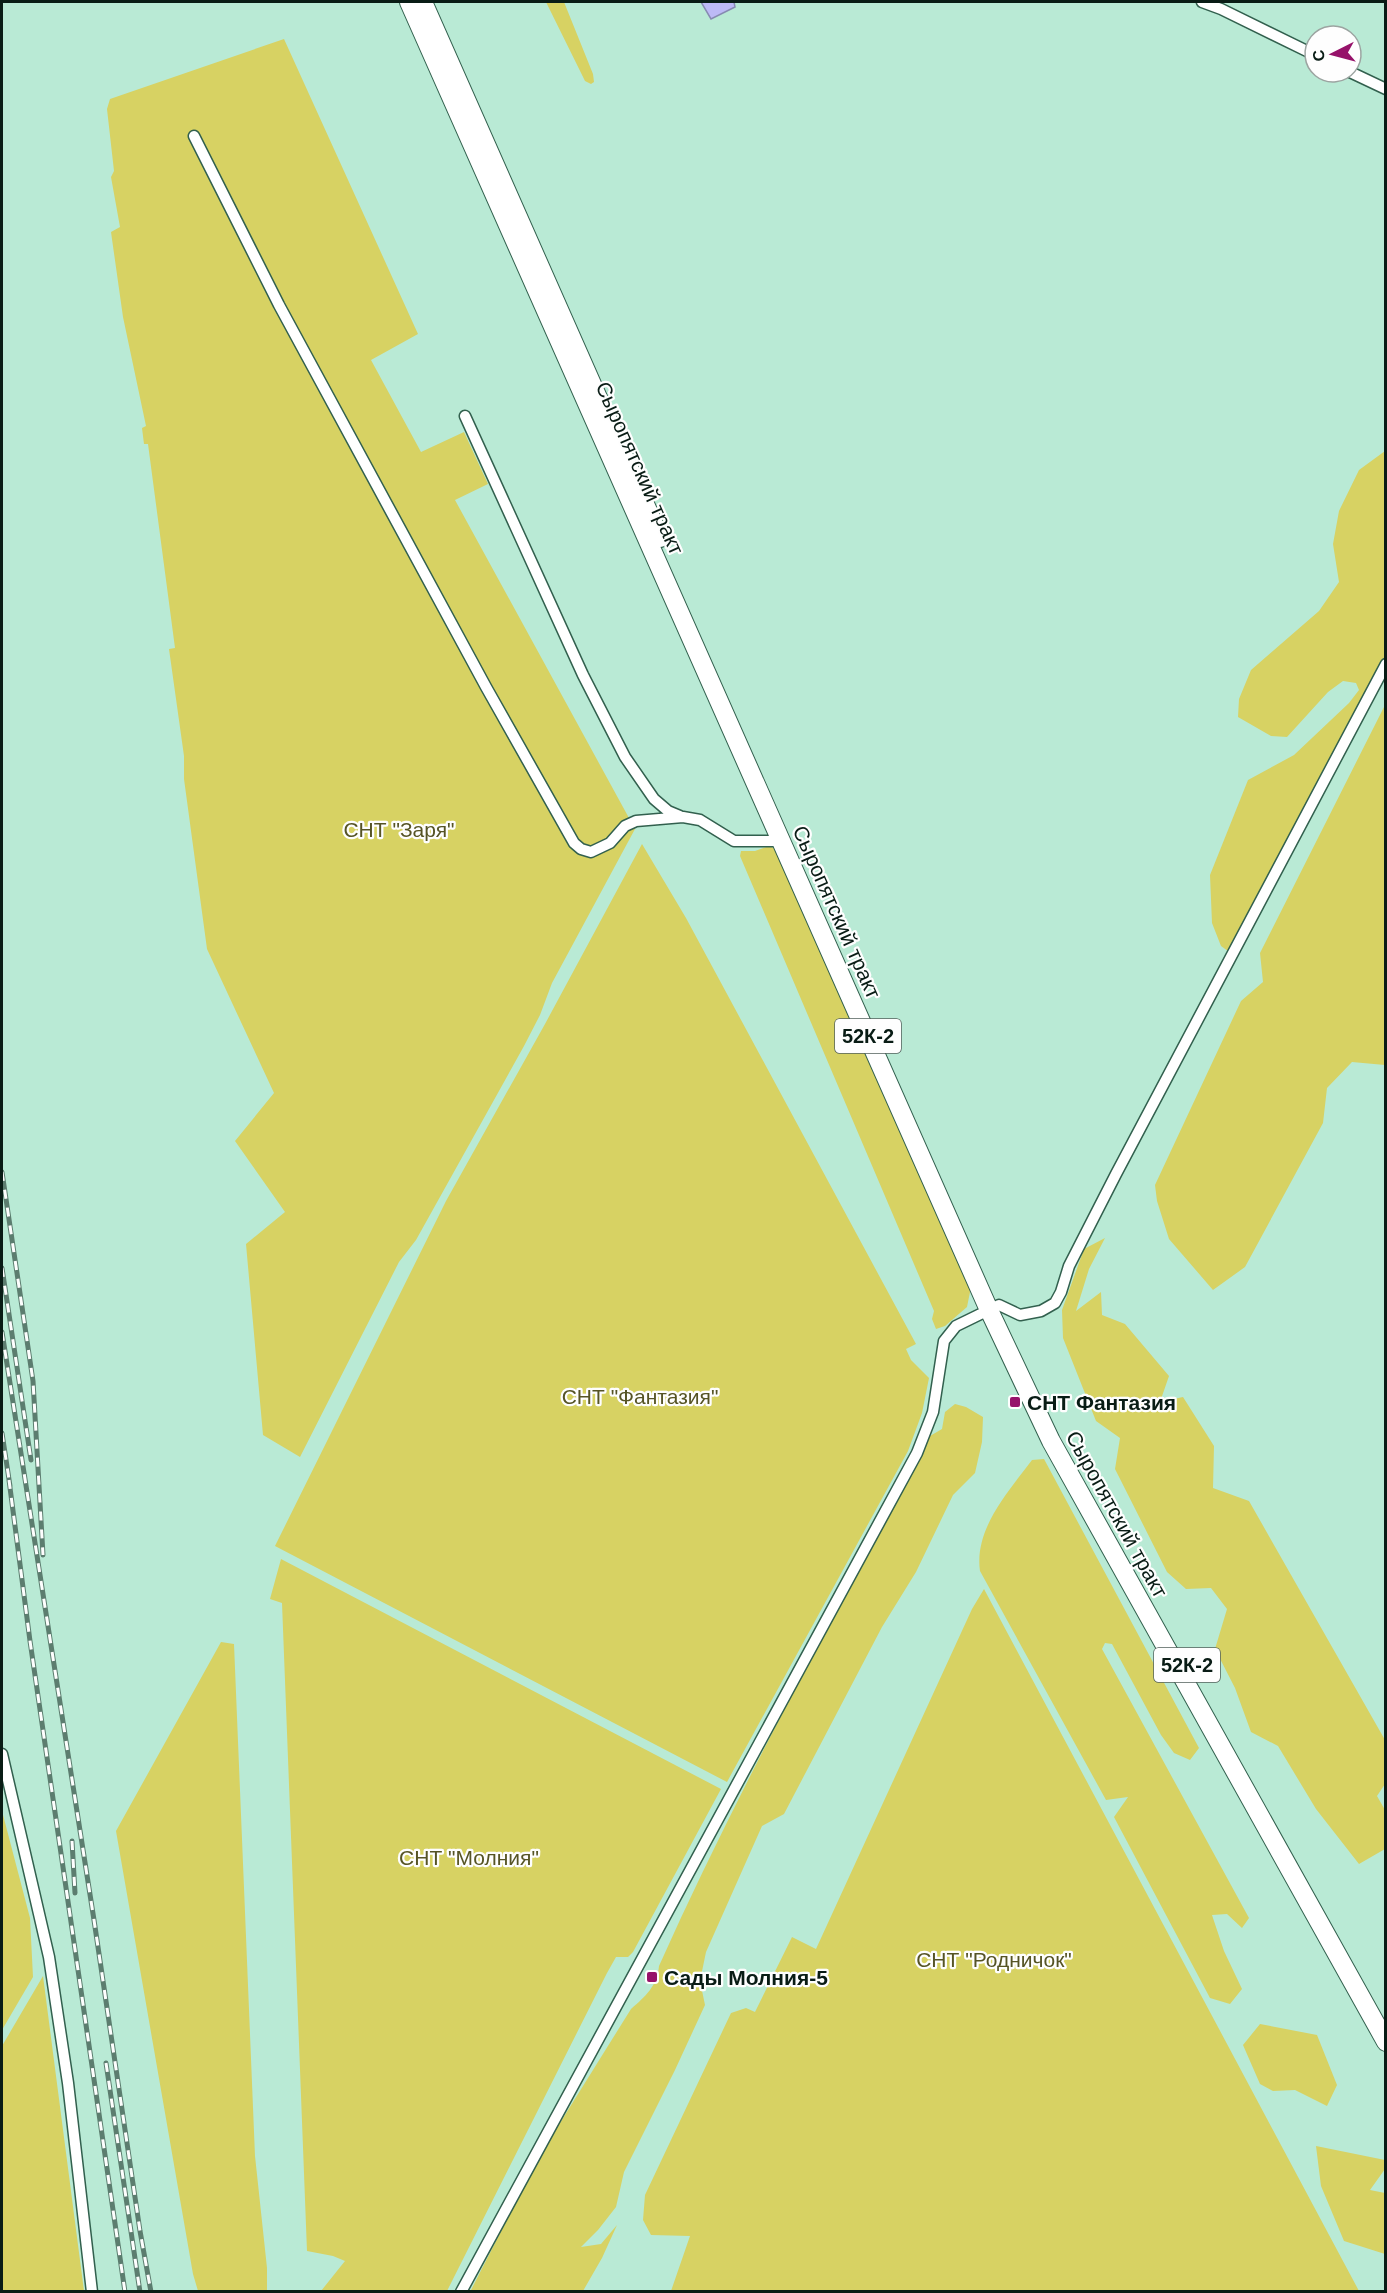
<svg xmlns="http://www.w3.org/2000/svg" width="1387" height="2293" font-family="Helvetica,sans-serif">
  <rect width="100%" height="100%" fill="#b9ead5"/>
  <path fill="#d7d263" d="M546,2H564L593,74L594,82L591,84L585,81Z
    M284,39L418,334L371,360L421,452L464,432L488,484L455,500L635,829L552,983L540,1015L524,1046L416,1240L399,1262L300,1457L263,1435L246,1244L285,1212L235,1141L274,1093L207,949L184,779V756L169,649L175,648L148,444H144L142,428L146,426L123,317L111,232L120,227L111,177L114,171L107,109L110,99Z
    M1385,451V661L1232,954L1221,946L1212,923L1210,875L1248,780L1294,755L1349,703L1359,690L1356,683L1343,681L1328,692L1287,737L1271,736L1238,717L1239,699L1251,670L1319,611L1339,582L1333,544L1339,511L1359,470Z
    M1385,705V1065L1352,1062L1327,1088L1323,1123L1245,1267L1213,1290L1169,1239L1157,1201L1155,1185L1241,1001L1263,982L1260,953Z
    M642,844L686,918L916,1344L906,1349L911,1360L929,1378L922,1413L908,1451L727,1782L275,1546L446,1201L545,1024Z
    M769,846L778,850L971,1287L967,1307L945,1326L936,1329L932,1319L934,1311L740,856L741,851H755Z
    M1105,1238L1089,1269L1076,1311L1101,1292L1102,1315L1125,1324L1169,1376L1160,1402L1183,1397L1214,1446L1213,1488L1249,1501L1385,1740V1784L1377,1796L1385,1810V1849L1359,1864L1316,1809L1278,1746L1251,1732L1235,1688L1215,1649L1227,1609L1211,1588L1186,1589L1167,1572L1115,1469L1120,1438L1096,1421L1063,1338L1062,1310L1084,1249Z
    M955,1404L966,1407L983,1417L982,1442L975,1473L953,1495L916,1572L882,1627L784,1814L762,1826L706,1952L700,1981L705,2005L675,2070L624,2172L616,2207L598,2230L581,2247L601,2244L617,2225L602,2258L583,2291L470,2292L540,2155L631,2009C646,1996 657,1986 659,1966C740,1785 837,1611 930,1436L942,1429L945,1412Z
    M1044,1459L1199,1748L1190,1760L1174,1753L1161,1735L1112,1644L1105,1643L1102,1649L1249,1918L1242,1928L1227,1914L1212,1915L1224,1951L1242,1989L1230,2004L1210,1998L1114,1817L1128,1797L1106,1800L980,1571C974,1529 1008,1492 1032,1460Z
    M281,1559L721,1789L633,1952L628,1957H616L607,1973L447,2291H321L345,2261L333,2256L307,2251L282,1603L270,1599Z
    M984,1589L1359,2291H671L690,2236L651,2235L643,2220L645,2195L731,2013L746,2008L755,2012L792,1937L816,1949L972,1609Z
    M221,1642L234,1644L255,2156L267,2268V2291H198L193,2274L116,1831Z
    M2,1811L30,1918L33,1977L2,2030Z
    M43,1976L84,2291H2V2046Z
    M1260,2024L1317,2035L1337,2085L1327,2106L1295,2090L1273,2091L1260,2084L1243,2045Z
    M1316,2146L1385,2160V2169L1370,2190L1385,2193V2254L1344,2241L1321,2186Z"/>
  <path fill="#bdbaf6" stroke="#878bb2" stroke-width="1.5" d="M701,2H734L735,7L711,19Z"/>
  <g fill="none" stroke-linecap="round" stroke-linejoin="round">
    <defs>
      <path id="street" d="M1202,2L1221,9L1315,55
        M1350,72L1386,89
        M194,136L279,305L486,687L574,843L581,849L591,852L610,843L625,826L636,821L683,817L700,820L734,841H781
        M465,416L583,675L625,757L654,799L668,811L680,816
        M2,1754L49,1957L68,2083L92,2292
        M461,2292L917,1453L933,1412L944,1341L956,1326L999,1305L1020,1315L1041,1311L1055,1303L1061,1292L1069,1266L1116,1174L1386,664"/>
      <path id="primary" d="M409,2L989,1310L1051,1441L1386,2042
        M423,2L660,538"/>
    </defs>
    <use href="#street" stroke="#32604e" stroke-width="13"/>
    <use href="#primary" stroke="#32604e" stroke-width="20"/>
    <use href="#street" stroke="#fff" stroke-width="10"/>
    <use href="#primary" stroke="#fff" stroke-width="18"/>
    <defs>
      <path id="rail" d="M2,1172L33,1381L43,1555
        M2,1268L31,1460
        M2,1332L94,1920L140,2231L151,2292
        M2,1433L10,1486
        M9,1480L30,1641L125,2292
        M72,1841L75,1893
        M106,2063L140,2292"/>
    </defs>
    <use href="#rail" stroke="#5c7d6f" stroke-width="5"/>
    <use href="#rail" stroke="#fefefe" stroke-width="3" stroke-dasharray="9" stroke-linecap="butt"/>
  </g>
  <g fill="#96126a" stroke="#fefefe" stroke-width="2">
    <rect x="1009" y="1396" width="12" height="12" rx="3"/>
    <rect x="646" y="1971" width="12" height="12" rx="3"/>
  </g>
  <g text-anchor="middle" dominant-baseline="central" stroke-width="4.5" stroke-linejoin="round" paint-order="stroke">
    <g fill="#fefefe" stroke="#52605b" stroke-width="1.5">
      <rect x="835" y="1019" width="66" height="34" rx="4.5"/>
      <rect x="1154" y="1648" width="66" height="34" rx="4.5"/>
    </g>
    <g font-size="20" font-weight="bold" fill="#091c15">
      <text x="868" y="1036">52К-2</text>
      <text x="1187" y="1665">52К-2</text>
    </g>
    <g font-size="21" fill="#091c15" stroke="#fefefe">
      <text transform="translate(640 468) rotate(66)">Сыропятский тракт</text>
      <text transform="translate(837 912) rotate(66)">Сыропятский тракт</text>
      <text transform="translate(1117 1514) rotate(61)">Сыропятский тракт</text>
    </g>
    <g font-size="21" fill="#565425" stroke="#fefefe">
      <text x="399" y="829">СНТ "Заря"</text>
      <text x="640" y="1396">СНТ "Фантазия"</text>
      <text x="469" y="1857">СНТ "Молния"</text>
      <text x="994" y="1959">СНТ "Родничок"</text>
    </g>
    <g font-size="21" font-weight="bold" fill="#091c15" stroke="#fefefe" text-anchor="start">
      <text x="1027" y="1402">СНТ Фантазия</text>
      <text x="664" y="1977">Сады Молния-5</text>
    </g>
  </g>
  <rect width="1387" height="2293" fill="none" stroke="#091c15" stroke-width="6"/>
  <g transform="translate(1333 54) rotate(264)"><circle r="28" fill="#fefefe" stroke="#9ca4a1" stroke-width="1.5"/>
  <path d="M0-4.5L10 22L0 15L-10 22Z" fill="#96126a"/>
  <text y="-9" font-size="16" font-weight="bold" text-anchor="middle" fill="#091c15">С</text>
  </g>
</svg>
